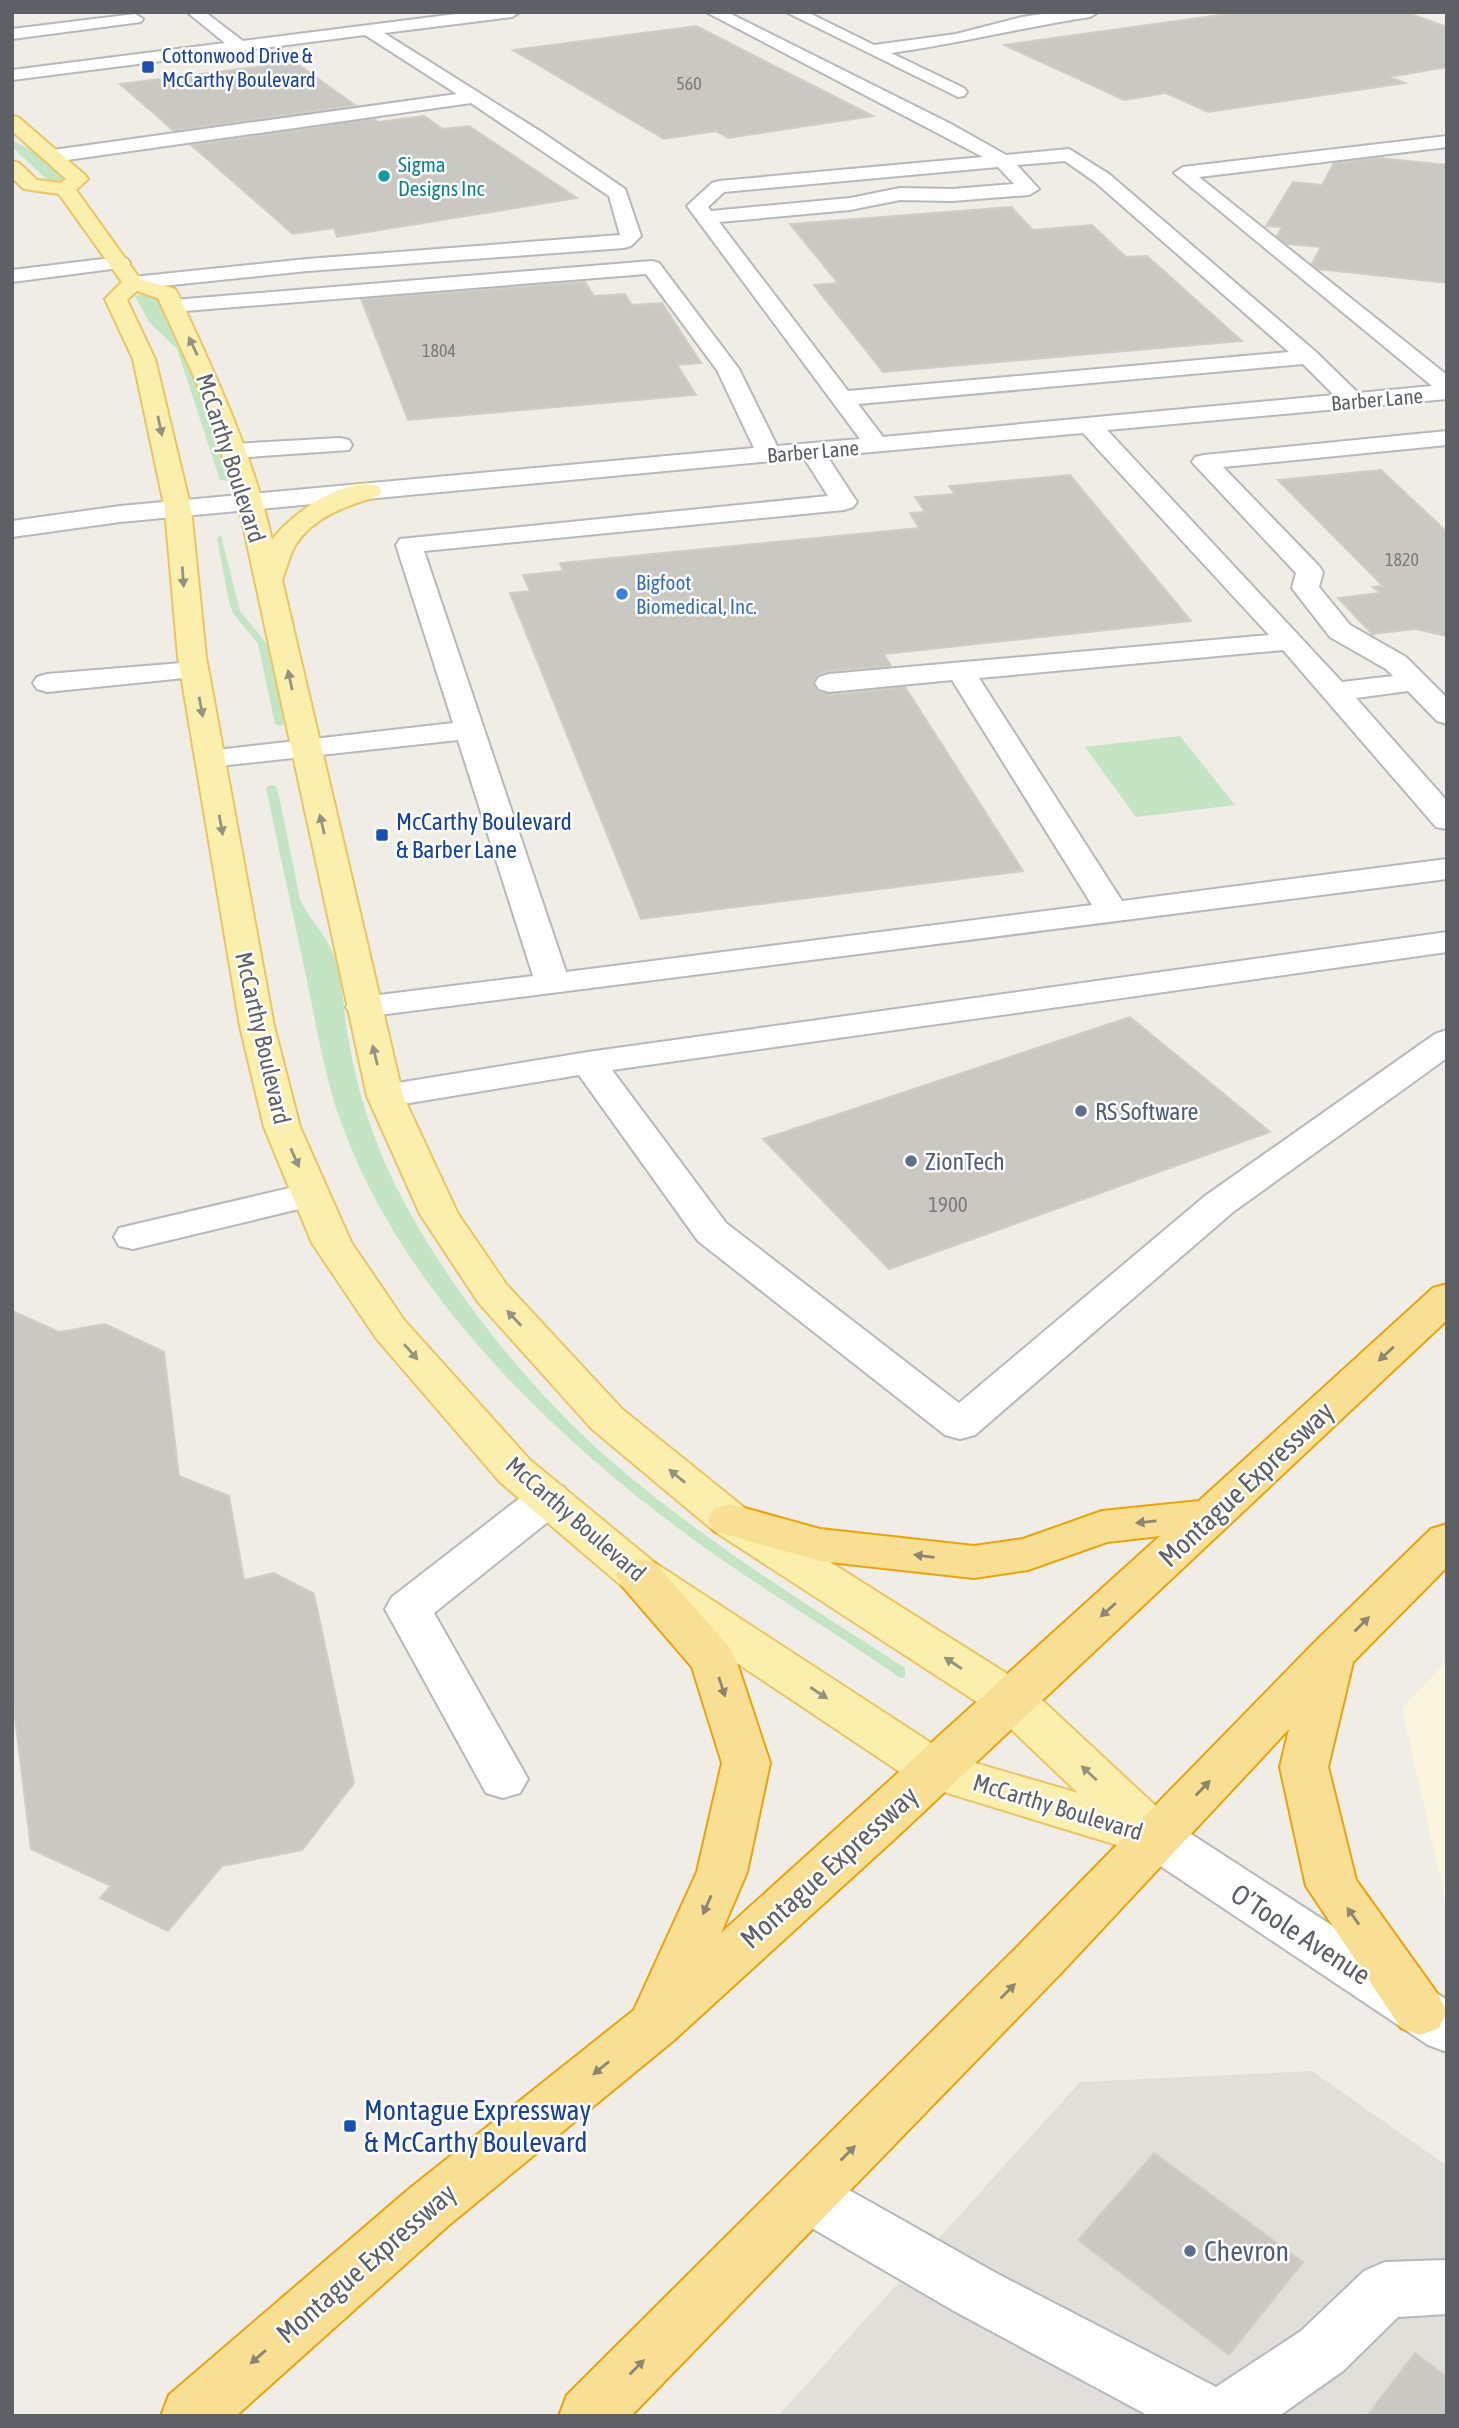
<svg xmlns="http://www.w3.org/2000/svg" width="1459" height="2428" font-family="'Asap Condensed',sans-serif">
  <rect width="100%" height="100%" fill="#efede5"/>
  <path fill="#fcf5dd" d="M1447,1661V1908L1402,1708Z"/>
  <path fill="#e1dfda" d="M1312,2071L1447,2166V2416H778L1080,2082Z"/>
  <path fill="#c3e5c3" d="M12,140L43,157L69,181L52,184L12,147Z
    M151,293L156,294L192,370L228,481L220,480L177,349L149,322L135,296Z
    M221,535L240,611L268,645L285,722L282,726L275,724L258,644L233,613L229,602L217,538Z
    M1180,736L1235,805L1136,817L1085,747Z
    M269,785L276,786L279,796L300,899C309,920 328,936 335,958C343,980 343,1008 347,1031C354,1076 367,1122 385,1163C428,1260 513,1371 591,1443C685,1529 798,1599 905,1668V1677L900,1678C847,1640 791,1607 737,1570C583,1466 410,1308 344,1130C326,1084 318,1034 308,985C294,920 280,854 266,788Z"/>
  <path fill="#cac8c2" stroke="#d3cec4" stroke-width="2" d="M1241,12H1405L1447,27V67L1390,77L1405,83L1208,112L1166,93L1124,100L1004,45Z
    M696,26L873,116L728,138L716,131L664,139L513,50Z
    M295,62L355,105L174,131L120,84Z
    M424,116L443,129L469,126L577,198L337,237L334,228L293,234L191,145L374,119L378,122Z
    M1378,158L1447,165V283L1318,269L1312,264L1321,247L1287,244L1277,236L1282,227L1266,226L1293,182L1322,185L1334,163Z
    M1011,207L1033,230L1092,225L1126,257L1147,256L1242,341L883,372L814,285L838,283L790,224Z
    M585,282L594,296L625,294L632,305L662,303L701,363L677,365L696,395L408,420L361,299Z
    M1381,470L1447,532V636L1415,629L1372,634L1338,598L1380,593L1373,587L1383,586L1278,480Z
    M1070,475L1191,621L884,654L891,666L829,671L818,674L813,682L817,690L829,695L905,687L1023,871L641,919L510,593L530,591L523,575L563,571L560,563L919,528L910,513L925,512L915,497L955,494L949,486Z
    M1130,1017L1270,1132L889,1269L763,1139Z
    M12,1311L59,1332L105,1324L164,1352L179,1476L229,1496L244,1580L274,1573L314,1594L354,1783L302,1850L222,1866L168,1931L100,1898L111,1886L31,1849L12,1694Z
    M1154,2153L1303,2262L1229,2355L1078,2240Z
    M1415,2353L1447,2377V2416H1367Z"/>
  <g fill="none" stroke-linecap="round" stroke-linejoin="round">
    <defs>
      <path id="minor" d="M187,12H205L243,41L472,12H520L512,17L384,33L543,133L625,189L641,236L631,246L624,248L307,271L133,289L126,287L122,283L126,279L133,277L307,259L620,235L609,196L471,103L53,162L46,160L44,156L53,150L457,94L365,35L12,80V70L225,43Z
        M706,12H727L951,124L1006,155L1069,149L1109,174L1316,352L1358,393L1432,386L1174,173L1183,167L1447,136V147L1199,177L1447,375V399L1107,430L1342,682L1393,676L1386,669L1330,637L1292,588L1296,573L1192,462L1195,457L1204,455L1447,431V445L1223,467L1319,566L1323,572L1319,587L1350,625L1406,657L1447,698V724L1437,721L1408,691L1356,698L1447,801V829L1436,827L1283,650L979,678L1122,901L1447,859V879L363,1017L351,1014L346,1007L351,1000L363,997L533,976L458,740L210,767L199,764L195,758L199,752L453,723L396,545L400,539L828,496L804,458L120,522L12,537V521L120,506L754,448L717,370L646,274L173,312L165,311L162,306L165,301L173,300L652,261L659,263L739,369L777,446L860,439L687,206L712,183L719,181L983,157ZM1065,161L1095,182L1289,352L848,391L719,222L850,210L900,200L952,201L1029,195L1039,189L1017,165ZM998,167L1014,184L952,189L900,188L850,198L711,211L708,207L724,192ZM1303,364L1334,395L883,437L858,404ZM1083,433L1269,635L829,674L819,677L815,683L819,689L829,692L952,680L1092,905L566,972L424,551L844,510L853,507L857,502L827,456Z
        M786,12H807L874,45L956,34L1022,17L1056,12H1098L1090,17C1023,27 958,44 891,53L964,88L967,92L964,96L958,97Z
        M135,14L143,19L141,22L12,39V29Z
        M120,257L127,259L130,263L127,267L12,282V270Z
        M340,438L349,440L352,445L349,450L233,458L224,456L221,451L224,446L233,444Z
        M194,662L204,664L208,670L204,676L47,692L37,689L33,683L37,677L47,674Z
        M1447,932V952L612,1070L726,1223L959,1403L1205,1196L1435,1034L1447,1030V1058L1233,1212L975,1435L960,1439L945,1435L698,1241L579,1075L385,1107L372,1104L367,1096L372,1088L385,1085L588,1052Z
        M311,1183L324,1187L330,1195L324,1203L133,1249L119,1246L114,1237L119,1228Z
        M549,1483L564,1487L571,1498L564,1509L434,1613L528,1779L520,1793L503,1798L486,1793L385,1609L392,1597L534,1487Z
        M1156,1817L1174,1823L1447,2000V2052L1428,2045L1138,1851L1131,1837L1138,1823Z
        M806,2169L826,2177L996,2273L1216,2387L1301,2331L1364,2271L1385,2262L1447,2260V2314L1398,2317L1343,2371L1279,2416H1149L954,2311L786,2213L778,2195L786,2177Z"/>
      <path id="major" d="M12,116L18,117L85,175L88,179L76,190L140,279L175,289L178,294C215,374 253,454 272,540C291,514 343,477 378,486L381,491L378,496C349,505 314,516 296,544C289,555 287,568 282,580L403,1096L458,1214L506,1284L622,1409L746,1509L1028,1687L1174,1823L1181,1837L1174,1851L1156,1857L918,1784L623,1587L500,1482L376,1338L312,1243L264,1127L240,1026L178,657L165,509L133,359L105,299L122,282L59,194L24,189L12,178V161L19,163L37,180L61,183L66,179L12,131ZM137,291L158,298L197,383L238,502L367,1096L420,1214L478,1302L592,1429L714,1531L994,1713L1078,1793L951,1756L655,1563L530,1460L404,1320L351,1242L300,1127L274,1026L206,657L191,509L155,359L127,300Z"/>
      <path id="highway" d="M1447,1284V1320L901,1833L673,2041L449,2225L236,2416H161L169,2395L409,2189L634,2010L697,1872L722,1763L692,1667L623,1587L616,1575L623,1563L639,1559L655,1563L730,1648L736,1660L770,1763L747,1872L721,1933L1160,1536L1107,1542L1028,1570L974,1578L820,1561L714,1531L708,1520L714,1509L730,1504L820,1529L974,1546L1023,1539L1102,1511L1199,1501L1433,1288Z
        M1447,1524V1567L1353,1662L1328,1767L1356,1880L1439,1996L1447,2012L1439,2028L1420,2035L1401,2028L1306,1886L1280,1767L1289,1729L1063,1971L631,2416H559L567,2395L1025,1939L1314,1643L1431,1529Z"/>
    </defs>
    <use href="#minor" stroke="#b6b8bb" stroke-width="4"/>
    <use href="#major" stroke="#ebc562" stroke-width="4"/>
    <use href="#highway" stroke="#e9a40b" stroke-width="4"/>
    <use href="#minor" fill="#fff" fill-rule="evenodd"/>
    <use href="#major" fill="#fbefae" fill-rule="evenodd"/>
    <use href="#highway" fill="#f8df93" fill-rule="evenodd"/>
  </g>
  <defs><path id="oneway-solid" d="M-6-.8H1V-3.2L6.5 0L1 3.2V.8H-6Z" transform="scale(1.75)"/></defs>
  <g fill="#94937f">
    <use href="#oneway-solid" transform="translate(193 346) rotate(-115)"/>
    <use href="#oneway-solid" transform="translate(160 426) rotate(78)"/>
    <use href="#oneway-solid" transform="translate(183 577) rotate(86)"/>
    <use href="#oneway-solid" transform="translate(290 680) rotate(-102)"/>
    <use href="#oneway-solid" transform="translate(201 707) rotate(80)"/>
    <use href="#oneway-solid" transform="translate(322 824) rotate(-103)"/>
    <use href="#oneway-solid" transform="translate(221 825) rotate(80)"/>
    <use href="#oneway-solid" transform="translate(375 1055) rotate(-104)"/>
    <use href="#oneway-solid" transform="translate(295 1158) rotate(66)"/>
    <use href="#oneway-solid" transform="translate(514 1318) rotate(-133)"/>
    <use href="#oneway-solid" transform="translate(411 1352) rotate(49)"/>
    <use href="#oneway-solid" transform="translate(677 1476) rotate(-141)"/>
    <use href="#oneway-solid" transform="translate(953 1663) rotate(-147)"/>
    <use href="#oneway-solid" transform="translate(819 1693) rotate(33)"/>
    <use href="#oneway-solid" transform="translate(1089 1773) rotate(-137)"/>
  </g>
  <g fill="#8c8773">
    <use href="#oneway-solid" transform="translate(1386 1354) rotate(137)"/>
    <use href="#oneway-solid" transform="translate(1146 1522) rotate(174)"/>
    <use href="#oneway-solid" transform="translate(924 1556) rotate(-173)"/>
    <use href="#oneway-solid" transform="translate(1108 1610) rotate(138)"/>
    <use href="#oneway-solid" transform="translate(1362 1624) rotate(-45)"/>
    <use href="#oneway-solid" transform="translate(722 1687) rotate(72)"/>
    <use href="#oneway-solid" transform="translate(1203 1788) rotate(-46)"/>
    <use href="#oneway-solid" transform="translate(707 1905) rotate(114)"/>
    <use href="#oneway-solid" transform="translate(1353 1916) rotate(-125)"/>
    <use href="#oneway-solid" transform="translate(1008 1991) rotate(-45)"/>
    <use href="#oneway-solid" transform="translate(601 2068) rotate(141)"/>
    <use href="#oneway-solid" transform="translate(848 2153) rotate(-45)"/>
    <use href="#oneway-solid" transform="translate(258 2357) rotate(139)"/>
    <use href="#oneway-solid" transform="translate(637 2367) rotate(-45)"/>
  </g>
  <g fill="#1a4fb4" stroke="#fff" stroke-width="2.5">
    <rect x="141" y="60" width="14" height="14" rx="3.5"/>
    <rect x="375" y="828" width="14" height="14" rx="3.5"/>
    <rect x="343" y="2119" width="14" height="14" rx="3.5"/>
  </g>
  <circle fill="#0f9aa8" stroke="#fff" stroke-width="2.5" cx="384" cy="176" r="7"/>
  <circle fill="#3f7fe0" stroke="#fff" stroke-width="2.5" cx="622" cy="594" r="7"/>
  <g fill="#5c6f8a" stroke="#fff" stroke-width="2.5">
    <circle cx="1081" cy="1111" r="7"/>
    <circle cx="911" cy="1161" r="7"/>
    <circle cx="1190" cy="2251" r="7"/>
  </g>
  <g text-anchor="middle" dominant-baseline="central" stroke-width="5" stroke-linejoin="round" paint-order="stroke">
    <g font-size="18" fill="#787b7c">
      <text x="689" y="83">560</text>
      <text x="439" y="350">1804</text>
      <text x="1402" y="559">1820</text>
    </g>
    <g font-size="21" fill="#164399" stroke="#fff" text-anchor="start">
      <text x="162" y="55">Cottonwood Drive &amp;<tspan x="162" dy="24">McCarthy Boulevard</tspan></text>
    </g>
    <g font-size="21" fill="#0d838f" stroke="#fff" text-anchor="start">
      <text x="398" y="164">Sigma<tspan x="398" dy="24">Designs Inc</tspan></text>
    </g>
    <g font-size="21" fill="#5d6165" stroke="#fff">
      <text transform="translate(1377 399) rotate(-5)">Barber Lane</text>
      <text transform="translate(813 451) rotate(-5)">Barber Lane</text>
    </g>
    <g font-size="21" fill="#366cbe" stroke="#fff" text-anchor="start">
      <text x="636" y="582">Bigfoot<tspan x="636" dy="24">Biomedical, Inc.</tspan></text>
    </g>
    <g font-size="21" fill="#787b7c">
      <text x="948" y="1204">1900</text>
    </g>
    <g font-size="24" fill="#5d6165" stroke="#fff">
      <text transform="translate(231 458) rotate(72)">McCarthy Boulevard</text>
      <text transform="translate(263 1038) rotate(77)">McCarthy Boulevard</text>
      <text transform="translate(576 1519) rotate(41)">McCarthy Boulevard</text>
      <text transform="translate(1058 1807) rotate(17)">McCarthy Boulevard</text>
    </g>
    <g font-size="24" fill="#164399" stroke="#fff" text-anchor="start">
      <text x="396" y="821">McCarthy Boulevard<tspan x="396" dy="28">&amp; Barber Lane</tspan></text>
    </g>
    <g font-size="24" fill="#4e5e75" stroke="#fff" text-anchor="start">
      <text x="1095" y="1111">RS Software</text>
      <text x="925" y="1161">ZionTech</text>
    </g>
    <g font-size="28" fill="#5d6165" stroke="#fff">
      <text transform="translate(1246 1484) rotate(-43)">Montague Expressway</text>
      <text transform="translate(829 1867) rotate(-42)">Montague Expressway</text>
      <text transform="translate(1301 1934) rotate(33)">O’Toole Avenue</text>
      <text transform="translate(366 2263) rotate(-41)">Montague Expressway</text>
    </g>
    <g font-size="28" fill="#164399" stroke="#fff" text-anchor="start">
      <text x="364" y="2110">Montague Expressway<tspan x="364" dy="32">&amp; McCarthy Boulevard</tspan></text>
    </g>
    <g font-size="28" fill="#4e5e75" stroke="#fff" text-anchor="start">
      <text x="1204" y="2251">Chevron</text>
    </g>
  </g>
  <rect width="1459" height="2428" fill="none" stroke="#5d6165" stroke-width="28"/>
</svg>
